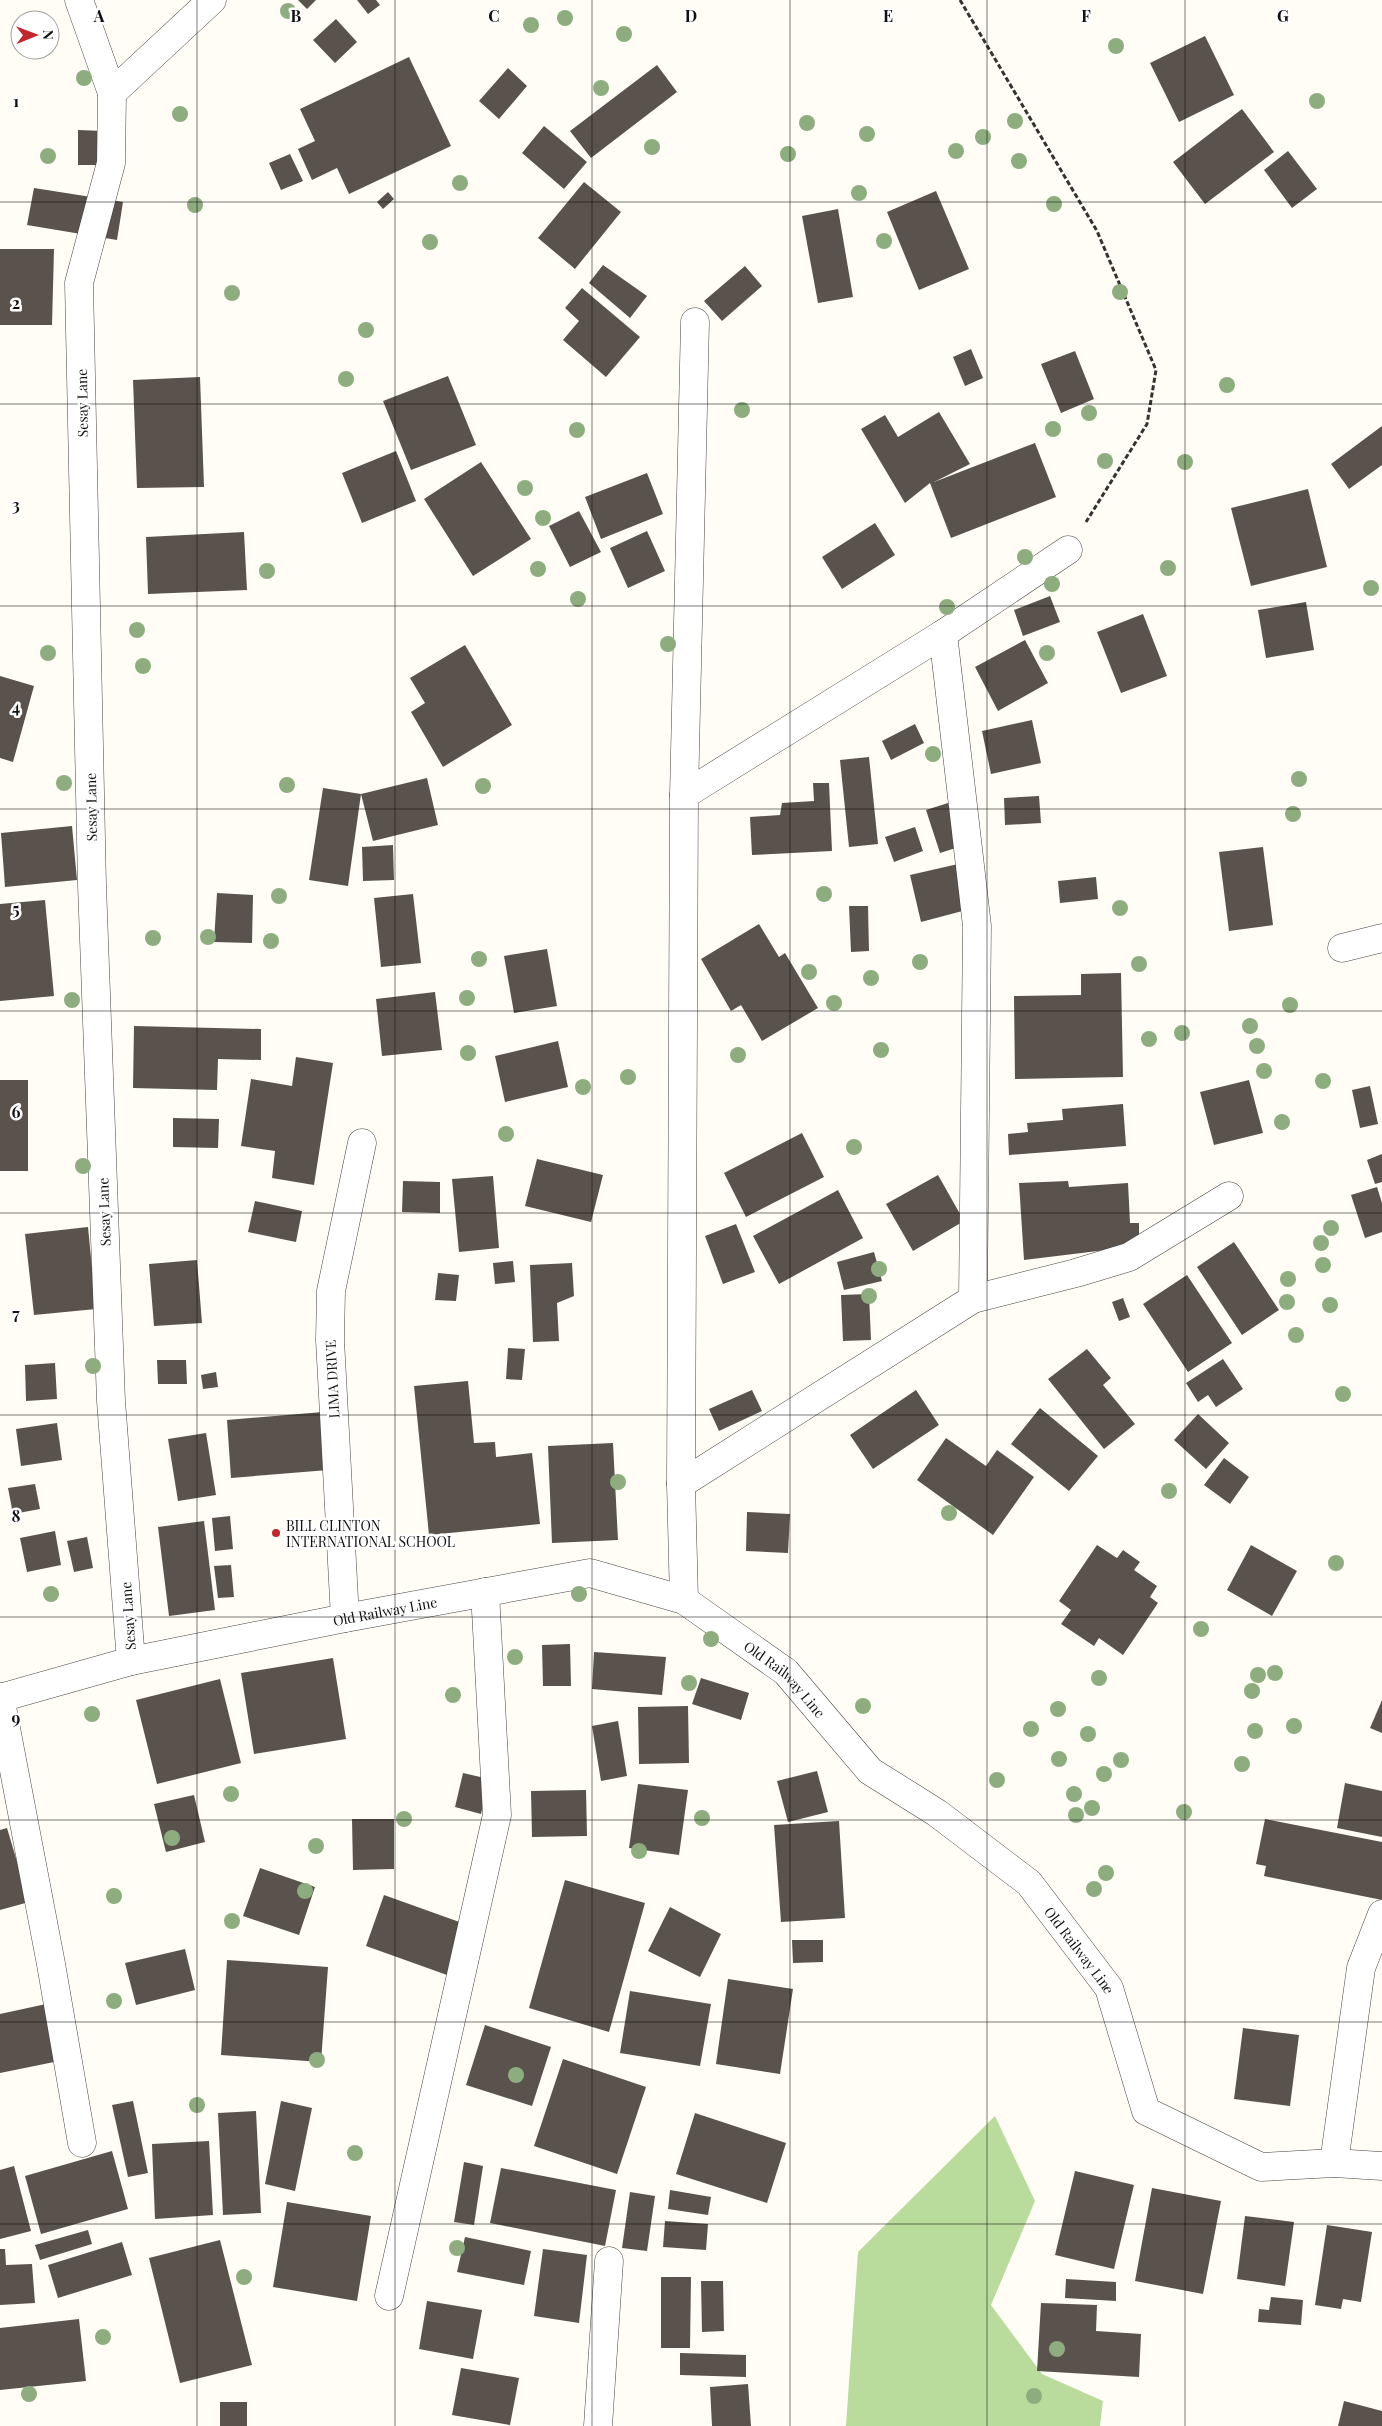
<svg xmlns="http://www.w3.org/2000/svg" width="1382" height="2426" font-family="'Playfair Display',serif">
  <rect width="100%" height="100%" fill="#fffdf5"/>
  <path fill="#b9dc9c" d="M995,2116L1035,2201L991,2305L1042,2374L1103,2401L1100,2426H846L858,2252Z"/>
  <path fill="#5a524d" d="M298,0H316L307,9Z
    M357,0H376L380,5L368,14Z
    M336,19L357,42L335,63L313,40Z
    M1205,36L1234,95L1179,122L1150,63Z
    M409,57L451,146L349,194L337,168L312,180L298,149L315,141L300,109Z
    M657,65L677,92L591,158L570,131Z
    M508,68L527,86L499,119L479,101Z
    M1242,109L1274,152L1205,204L1173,162Z
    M544,126L587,162L564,189L522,153Z
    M78,130L104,131V165H78Z
    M1288,151L1317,189L1292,208L1264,170Z
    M290,154L303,181L281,190L269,163Z
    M584,182L621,212L575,269L538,238Z
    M34,188L123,202L117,240L27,225Z
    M936,191L969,269L919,290L887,212Z
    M388,192L394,199L383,209L377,202Z
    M838,209L853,297L818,303L802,216Z
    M0,249H54L52,325H0Z
    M603,265L647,296L630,318L589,283Z
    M745,266L762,286L722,321L704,301Z
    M582,288L640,337L606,377L563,340L579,321L565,308Z
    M971,349L983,378L965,386L953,357Z
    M1075,351L1094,399L1061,413L1041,364Z
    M448,376L476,445L411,470L383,401Z
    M200,377L204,487L137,488L133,380Z
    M939,412L970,464L934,482L1035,443L1056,497L951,538L930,483L905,503L861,429L885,415L898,437Z
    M1382,426V465L1349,489L1331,464Z
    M396,451L416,501L362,523L342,473Z
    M481,462L531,539L473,576L424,499Z
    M647,473L663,514L601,539L585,497Z
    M1308,489L1327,567L1251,586L1231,508Z
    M579,511L601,552L570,567L549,526Z
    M875,523L895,555L842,589L822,557Z
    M647,531L665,571L628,588L610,548Z
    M244,532L247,590L148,594L146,537Z
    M1050,596L1060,622L1023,636L1014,610Z
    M1306,602L1314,650L1266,658L1258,610Z
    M1143,614L1167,676L1121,693L1097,632Z
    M1025,640L1048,683L998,711L975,667Z
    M465,645L512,725L443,767L411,712L425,703L410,678Z
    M0,676L34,686L13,762L0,758Z
    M1032,720L1041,763L991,774L982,731Z
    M915,724L924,743L891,760L882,741Z
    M869,757L878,844L849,847L840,760Z
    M427,778L438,825L373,841L361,794Z
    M813,783H829L832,851L752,855L750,817L780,815L782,803L814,801Z
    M323,788L361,794L348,886L309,880Z
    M1039,796L1041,823L1005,825L1004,798Z
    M948,803L962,846L940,853L926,810Z
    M72,826L77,880L5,887L1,833Z
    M915,827L923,851L894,862L885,837Z
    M393,845L394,880L363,881L362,847Z
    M1263,847L1273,925L1229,931L1219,852Z
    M958,864L970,909L921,922L910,875Z
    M1096,877L1098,899L1060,903L1058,881Z
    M217,893L253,895L252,943L214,942Z
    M413,894L421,963L381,967L374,898Z
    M45,900L54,996L0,1001V904Z
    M849,906H868L869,951L851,952Z
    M759,924L779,957L785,953L818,1008L762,1041L741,1005L731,1011L701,959Z
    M547,949L557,1006L514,1013L504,956Z
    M1121,973L1123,1077L1015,1079L1014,996L1081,995V974Z
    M435,992L442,1050L382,1056L376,999Z
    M134,1026L261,1029V1060L218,1059L217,1090L133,1088Z
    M558,1041L568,1087L505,1102L495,1056Z
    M296,1057L333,1063L314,1185L272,1178L275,1151L241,1146L251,1079L292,1086Z
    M0,1080H28V1171H0Z
    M1249,1080L1263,1133L1214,1145L1200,1092Z
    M1370,1086L1378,1124L1360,1128L1352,1090Z
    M1123,1104L1126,1146L1009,1155L1008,1134L1028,1132L1027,1123L1063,1120L1062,1109Z
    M173,1118L219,1119L218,1148L173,1147Z
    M802,1133L824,1177L746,1217L724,1173Z
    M1382,1154V1182L1375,1184L1367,1160Z
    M537,1159L603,1175L591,1222L525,1206Z
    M938,1175L964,1221L913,1251L886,1204Z
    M493,1176L499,1248L459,1252L452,1179Z
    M403,1181L440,1182V1213L402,1212Z
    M1068,1181L1069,1187L1128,1183L1130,1223H1139V1246L1024,1260L1019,1183Z
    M1377,1187L1382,1203V1232L1365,1238L1351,1195Z
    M838,1190L863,1238L779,1284L753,1236Z
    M255,1201L302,1211L296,1242L248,1232Z
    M736,1224L755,1272L723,1284L705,1236Z
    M88,1227L96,1309L34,1315L25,1234Z
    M1234,1242L1279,1310L1242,1335L1197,1267Z
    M874,1252L882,1281L844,1290L837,1262Z
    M197,1260L202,1323L154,1326L149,1264Z
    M513,1261L515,1282L495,1284L493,1263Z
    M572,1263L574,1296L557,1303L559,1341L533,1342L530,1265Z
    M438,1273L459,1275L456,1301L435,1300Z
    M1187,1275L1232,1343L1188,1372L1143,1304Z
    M869,1294L871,1340L843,1341L841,1295Z
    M1123,1298L1130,1317L1119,1321L1112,1302Z
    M508,1348L525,1349L522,1380L506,1379Z
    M1087,1349L1111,1378L1103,1385L1135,1424L1104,1449L1048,1379Z
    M1223,1359L1243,1389L1216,1407L1208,1395L1198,1402L1186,1383Z
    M157,1360H186L187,1384H158Z
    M55,1363L57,1399L26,1401L25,1365Z
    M216,1372L218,1387L203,1389L201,1375Z
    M468,1381L474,1443L495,1442L496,1457L532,1453L540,1524L429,1535L414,1386Z
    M752,1390L762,1411L719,1431L709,1409Z
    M916,1390L939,1425L873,1469L850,1435Z
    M1040,1408L1098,1456L1069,1491L1011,1444Z
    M323,1412L328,1470L231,1478L227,1420Z
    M1198,1414L1229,1443L1206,1469L1174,1440Z
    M57,1423L62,1460L21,1466L16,1429Z
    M206,1433L216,1495L178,1501L168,1439Z
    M946,1438L986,1466L997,1450L1034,1477L993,1535L917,1480Z
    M613,1443L618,1540L552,1543L548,1446Z
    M1224,1458L1249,1477L1230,1504L1204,1485Z
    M35,1484L40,1509L13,1514L8,1488Z
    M747,1512L790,1514L788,1553L746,1551Z
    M230,1516L233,1549L215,1551L212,1518Z
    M204,1521L215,1610L169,1616L158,1527Z
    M55,1531L61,1565L27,1572L20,1538Z
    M87,1537L93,1568L74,1572L67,1541Z
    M1097,1545L1117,1558L1123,1550L1140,1562L1134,1570L1157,1586L1150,1597L1158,1603L1123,1655L1099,1638L1094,1646L1061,1624L1071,1610L1059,1601Z
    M1251,1545L1297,1571L1272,1616L1227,1590Z
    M231,1565L234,1597L218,1598L214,1566Z
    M570,1644L571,1686H543L542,1645Z
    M594,1652L666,1657L662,1695L592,1689Z
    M333,1658L346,1739L254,1754L241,1673Z
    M701,1678L749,1693L741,1720L692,1704Z
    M220,1679L241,1763L157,1784L136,1700Z
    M1382,1700V1733L1370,1728Z
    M688,1706L689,1763L639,1764L638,1707Z
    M618,1721L627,1776L601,1781L592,1726Z
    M817,1771L828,1812L788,1822L777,1781Z
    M463,1773L489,1779L481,1814L455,1807Z
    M1345,1783L1382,1791V1837L1337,1828Z
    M638,1784L688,1790L679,1855L629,1848Z
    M586,1790L587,1836L532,1837L531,1791Z
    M194,1795L205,1842L166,1852L154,1804Z
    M352,1819H394V1869L353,1870Z
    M1265,1819L1382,1842V1900L1264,1876L1266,1866L1256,1864Z
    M839,1821L845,1918L781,1922L774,1825Z
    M7,1828L29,1902L0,1910V1830Z
    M260,1868L315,1887L299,1935L243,1916Z
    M565,1880L645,1903L609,2032L529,2008Z
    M384,1895L465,1924L447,1975L366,1946Z
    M670,1907L721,1934L700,1977L648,1951Z
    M792,1940H823V1962L793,1963Z
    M185,1949L195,1990L136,2005L125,1963Z
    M227,1960L328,1967L321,2062L221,2055Z
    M728,1979L793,1989L780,2074L716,2064Z
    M630,1991L711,2004L700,2066L620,2053Z
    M46,2004L59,2061L0,2073V2014Z
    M485,2025L551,2047L532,2106L466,2085Z
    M1243,2028L1299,2035L1290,2106L1234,2099Z
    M563,2059L646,2087L617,2174L534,2146Z
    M133,2101L148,2173L128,2177L112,2105Z
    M281,2101L312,2108L295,2191L265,2184Z
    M256,2111L261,2213L223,2215L218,2113Z
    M695,2113L786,2143L767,2203L676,2174Z
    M209,2141L213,2215L155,2219L152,2144Z
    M112,2151L128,2209L41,2234L25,2176Z
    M464,2162L483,2166L474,2225L454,2222Z
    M14,2166L31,2231L0,2239V2170Z
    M501,2168L616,2190L605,2246L490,2223Z
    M1075,2171L1134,2185L1114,2269L1055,2255Z
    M1152,2188L1221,2201L1203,2294L1135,2281Z
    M670,2190L711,2197L708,2215L668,2209Z
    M630,2192L655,2196L647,2251L622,2248Z
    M287,2202L371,2216L357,2301L273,2287Z
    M1245,2216L1294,2222L1285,2286L1237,2279Z
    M665,2221L708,2224L706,2250L663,2247Z
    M1327,2225L1372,2232L1361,2302L1343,2299L1341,2309L1315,2305Z
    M88,2230L92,2244L40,2260L35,2245Z
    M465,2237L531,2251L524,2285L457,2272Z
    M220,2240L252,2365L180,2383L149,2258Z
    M122,2242L132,2275L58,2298L48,2265Z
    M0,2249H5L6,2265L32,2264L35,2303L0,2305Z
    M543,2249L587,2255L579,2323L534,2316Z
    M661,2277H691L690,2348H661Z
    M1066,2279L1116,2282V2301L1065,2298Z
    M701,2281H723L724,2331L702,2332Z
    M1271,2297L1303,2300L1301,2325L1258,2322L1259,2309L1269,2310Z
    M427,2301L482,2310L473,2359L419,2349Z
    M1041,2303L1097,2305L1096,2331L1141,2334L1139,2377L1037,2371Z
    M79,2319L86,2381L0,2390V2328Z
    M680,2353L746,2355V2377L680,2375Z
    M461,2368L519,2378L510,2425L452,2415Z
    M748,2384L751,2426H712L710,2387Z
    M1344,2401L1382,2411V2426H1338Z
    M220,2402H247V2426H220Z"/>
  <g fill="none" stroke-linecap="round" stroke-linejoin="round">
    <defs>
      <g id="street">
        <path d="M79,0L112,93"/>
        <path d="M684,795L943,634L1068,550"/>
        <path d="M1342,948L1382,938"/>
        <path d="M973,1299L1076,1273L1129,1257L1229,1196"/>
        <path d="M681,1484L973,1299L977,926L943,634"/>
        <path d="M684,1600L681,1484L684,795L695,322"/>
        <path d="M345,1618L330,1340L331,1291L362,1143"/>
        <path d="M131,1661L111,1401L92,885L79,283L111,163L112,93L212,0"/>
        <path d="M0,1697L51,1964L82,2143"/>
        <path id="s1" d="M0,1698L131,1661L345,1618L590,1573L684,1600L786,1672L870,1771L937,1813L1029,1883L1109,1988L1146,2111L1261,2167L1334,2163L1382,2166"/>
        <path d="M1334,2163L1361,1968L1382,1914"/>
        <path d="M389,2296L497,1815L485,1592"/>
        <path d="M598,2426L609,2261"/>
      </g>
    </defs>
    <use href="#street" stroke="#444" stroke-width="29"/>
    <path stroke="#333" stroke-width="3" stroke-dasharray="5 2.5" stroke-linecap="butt" d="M960,0L1097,231L1156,370L1147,424L1086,522"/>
    <use href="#street" stroke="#fff" stroke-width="28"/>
  </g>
  <g fill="#8dad7f">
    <circle cx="288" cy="11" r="8"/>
    <circle cx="565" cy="18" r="8"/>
    <circle cx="531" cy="25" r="8"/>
    <circle cx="624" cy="34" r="8"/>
    <circle cx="1116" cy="46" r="8"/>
    <circle cx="84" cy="78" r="8"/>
    <circle cx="601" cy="88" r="8"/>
    <circle cx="1317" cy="101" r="8"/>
    <circle cx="180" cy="114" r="8"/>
    <circle cx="1015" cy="121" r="8"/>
    <circle cx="807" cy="123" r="8"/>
    <circle cx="867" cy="134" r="8"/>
    <circle cx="983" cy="137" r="8"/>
    <circle cx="652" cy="147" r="8"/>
    <circle cx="956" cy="151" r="8"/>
    <circle cx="788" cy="154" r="8"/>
    <circle cx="48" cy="156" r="8"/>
    <circle cx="1019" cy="161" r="8"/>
    <circle cx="460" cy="183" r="8"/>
    <circle cx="859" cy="193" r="8"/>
    <circle cx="1054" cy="204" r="8"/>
    <circle cx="195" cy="205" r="8"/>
    <circle cx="884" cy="241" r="8"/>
    <circle cx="430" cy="242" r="8"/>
    <circle cx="1120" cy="292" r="8"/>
    <circle cx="232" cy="293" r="8"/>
    <circle cx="366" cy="330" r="8"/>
    <circle cx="346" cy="379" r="8"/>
    <circle cx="1227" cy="385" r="8"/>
    <circle cx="742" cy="410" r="8"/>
    <circle cx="1089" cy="413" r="8"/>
    <circle cx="1053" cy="429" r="8"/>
    <circle cx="577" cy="430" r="8"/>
    <circle cx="1105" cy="461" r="8"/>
    <circle cx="1185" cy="462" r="8"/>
    <circle cx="525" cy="488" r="8"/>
    <circle cx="543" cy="518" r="8"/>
    <circle cx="1025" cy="557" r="8"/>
    <circle cx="1168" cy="568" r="8"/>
    <circle cx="538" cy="569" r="8"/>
    <circle cx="267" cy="571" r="8"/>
    <circle cx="1052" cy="584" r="8"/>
    <circle cx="1371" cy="588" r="8"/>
    <circle cx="578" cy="599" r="8"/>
    <circle cx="947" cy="607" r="8"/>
    <circle cx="137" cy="630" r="8"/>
    <circle cx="668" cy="644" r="8"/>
    <circle cx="48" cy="653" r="8"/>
    <circle cx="1047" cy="653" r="8"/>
    <circle cx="143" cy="666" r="8"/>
    <circle cx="933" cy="754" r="8"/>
    <circle cx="1299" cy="779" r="8"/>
    <circle cx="64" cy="783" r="8"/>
    <circle cx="287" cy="785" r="8"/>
    <circle cx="483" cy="786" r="8"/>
    <circle cx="1293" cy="814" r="8"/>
    <circle cx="824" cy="894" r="8"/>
    <circle cx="279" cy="896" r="8"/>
    <circle cx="1120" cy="908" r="8"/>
    <circle cx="208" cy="937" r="8"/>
    <circle cx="153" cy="938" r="8"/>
    <circle cx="271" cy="941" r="8"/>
    <circle cx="479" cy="959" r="8"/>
    <circle cx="920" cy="962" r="8"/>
    <circle cx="1139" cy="964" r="8"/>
    <circle cx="809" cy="972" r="8"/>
    <circle cx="871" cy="978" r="8"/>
    <circle cx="467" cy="998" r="8"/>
    <circle cx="72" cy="1000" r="8"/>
    <circle cx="834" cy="1003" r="8"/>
    <circle cx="1290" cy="1005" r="8"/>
    <circle cx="1250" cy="1026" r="8"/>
    <circle cx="1182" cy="1033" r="8"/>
    <circle cx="1149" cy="1039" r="8"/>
    <circle cx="1257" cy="1046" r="8"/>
    <circle cx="881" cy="1050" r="8"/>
    <circle cx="468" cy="1053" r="8"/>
    <circle cx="738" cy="1055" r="8"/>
    <circle cx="1264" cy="1071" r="8"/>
    <circle cx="628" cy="1077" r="8"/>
    <circle cx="1323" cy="1081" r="8"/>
    <circle cx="583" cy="1087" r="8"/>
    <circle cx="1282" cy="1122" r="8"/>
    <circle cx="506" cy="1134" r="8"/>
    <circle cx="854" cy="1147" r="8"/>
    <circle cx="83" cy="1166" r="8"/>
    <circle cx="1331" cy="1228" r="8"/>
    <circle cx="1321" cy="1243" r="8"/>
    <circle cx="1323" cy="1265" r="8"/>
    <circle cx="879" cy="1269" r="8"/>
    <circle cx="1288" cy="1279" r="8"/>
    <circle cx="869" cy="1296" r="8"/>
    <circle cx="1287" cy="1302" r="8"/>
    <circle cx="1330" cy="1305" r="8"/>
    <circle cx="1296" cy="1335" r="8"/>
    <circle cx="93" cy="1366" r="8"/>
    <circle cx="1343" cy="1394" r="8"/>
    <circle cx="618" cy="1482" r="8"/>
    <circle cx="1169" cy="1491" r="8"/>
    <circle cx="949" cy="1513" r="8"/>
    <circle cx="1336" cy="1563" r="8"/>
    <circle cx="51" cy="1594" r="8"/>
    <circle cx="579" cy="1594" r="8"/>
    <circle cx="1201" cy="1629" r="8"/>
    <circle cx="711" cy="1639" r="8"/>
    <circle cx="515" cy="1657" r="8"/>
    <circle cx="1275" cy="1673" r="8"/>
    <circle cx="1258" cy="1675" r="8"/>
    <circle cx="1099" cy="1678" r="8"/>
    <circle cx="689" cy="1683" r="8"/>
    <circle cx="1252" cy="1691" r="8"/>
    <circle cx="453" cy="1695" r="8"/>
    <circle cx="863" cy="1706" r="8"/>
    <circle cx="1058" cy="1709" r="8"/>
    <circle cx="92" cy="1714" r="8"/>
    <circle cx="1294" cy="1726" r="8"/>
    <circle cx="1031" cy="1729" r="8"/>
    <circle cx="1255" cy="1731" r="8"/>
    <circle cx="1088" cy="1734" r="8"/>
    <circle cx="1059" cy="1759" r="8"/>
    <circle cx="1121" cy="1760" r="8"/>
    <circle cx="1242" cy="1764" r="8"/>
    <circle cx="1104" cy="1774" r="8"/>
    <circle cx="997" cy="1780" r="8"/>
    <circle cx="231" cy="1794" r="8"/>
    <circle cx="1074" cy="1794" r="8"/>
    <circle cx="1092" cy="1808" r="8"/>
    <circle cx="1184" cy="1812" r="8"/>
    <circle cx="1076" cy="1815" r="8"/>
    <circle cx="702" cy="1818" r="8"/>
    <circle cx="404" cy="1819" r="8"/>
    <circle cx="172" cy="1838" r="8"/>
    <circle cx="316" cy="1846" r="8"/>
    <circle cx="639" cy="1851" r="8"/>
    <circle cx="1106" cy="1873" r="8"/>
    <circle cx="1094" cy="1889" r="8"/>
    <circle cx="305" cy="1891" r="8"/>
    <circle cx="114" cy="1896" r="8"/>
    <circle cx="232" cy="1921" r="8"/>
    <circle cx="114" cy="2001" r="8"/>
    <circle cx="317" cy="2060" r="8"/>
    <circle cx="516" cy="2075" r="8"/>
    <circle cx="197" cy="2105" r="8"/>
    <circle cx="355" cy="2153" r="8"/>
    <circle cx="457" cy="2248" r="8"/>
    <circle cx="244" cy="2277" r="8"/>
    <circle cx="103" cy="2337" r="8"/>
    <circle cx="1057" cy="2349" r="8"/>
    <circle cx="29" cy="2394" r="8"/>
    <circle cx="1034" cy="2396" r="8"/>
  </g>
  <path fill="none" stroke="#111" stroke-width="1" stroke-opacity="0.55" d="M197,0V2426M395,0V2426M592,0V2426M790,0V2426M987,0V2426M1185,0V2426M0,202H1382M0,404H1382M0,606H1382M0,809H1382M0,1011H1382M0,1213H1382M0,1415H1382M0,1617H1382M0,1820H1382M0,2022H1382M0,2224H1382"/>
  <circle fill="#c4262e" stroke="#fff" stroke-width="2" cx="276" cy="1533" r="5"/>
  <g text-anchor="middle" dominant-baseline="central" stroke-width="5" stroke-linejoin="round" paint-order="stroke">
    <g font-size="14" fill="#111" stroke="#fff">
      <text transform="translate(82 403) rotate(-91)">Sesay Lane</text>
      <text transform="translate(91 807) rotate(-91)">Sesay Lane</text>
      <text transform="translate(104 1212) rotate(-92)">Sesay Lane</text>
      <text transform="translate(332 1379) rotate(-93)">LIMA DRIVE</text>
      <text stroke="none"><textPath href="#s1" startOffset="395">Old Railway Line</textPath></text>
      <text transform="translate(128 1616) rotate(-94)">Sesay Lane</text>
      <text stroke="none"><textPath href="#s1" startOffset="830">Old Railway Line</textPath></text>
      <text stroke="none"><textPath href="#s1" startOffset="1235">Old Railway Line</textPath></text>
    </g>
    <g font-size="14" fill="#111" stroke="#fff" text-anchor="start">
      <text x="286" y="1525">BILL CLINTON<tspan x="286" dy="16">INTERNATIONAL SCHOOL</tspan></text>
    </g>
  </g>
  <g font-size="16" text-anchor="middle" font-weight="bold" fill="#111" stroke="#fff" stroke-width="5" stroke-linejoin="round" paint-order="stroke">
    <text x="99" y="22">A</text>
    <text x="296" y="22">B</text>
    <text x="494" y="22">C</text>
    <text x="691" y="22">D</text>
    <text x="888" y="22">E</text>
    <text x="1086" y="22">F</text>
    <text x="1283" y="22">G</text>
    <text x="16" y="107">1</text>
    <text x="16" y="309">2</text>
    <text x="16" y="511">3</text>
    <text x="16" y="713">4</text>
    <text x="16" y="915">5</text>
    <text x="16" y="1118">6</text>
    <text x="16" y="1320">7</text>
    <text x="16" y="1522">8</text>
    <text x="16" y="1724">9</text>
  </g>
  <g transform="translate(35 35) rotate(89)"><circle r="24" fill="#ffffff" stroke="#a0a0a0"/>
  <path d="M0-4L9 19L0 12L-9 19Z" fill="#c4262e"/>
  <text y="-8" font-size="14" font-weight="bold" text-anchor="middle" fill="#111111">N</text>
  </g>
</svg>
